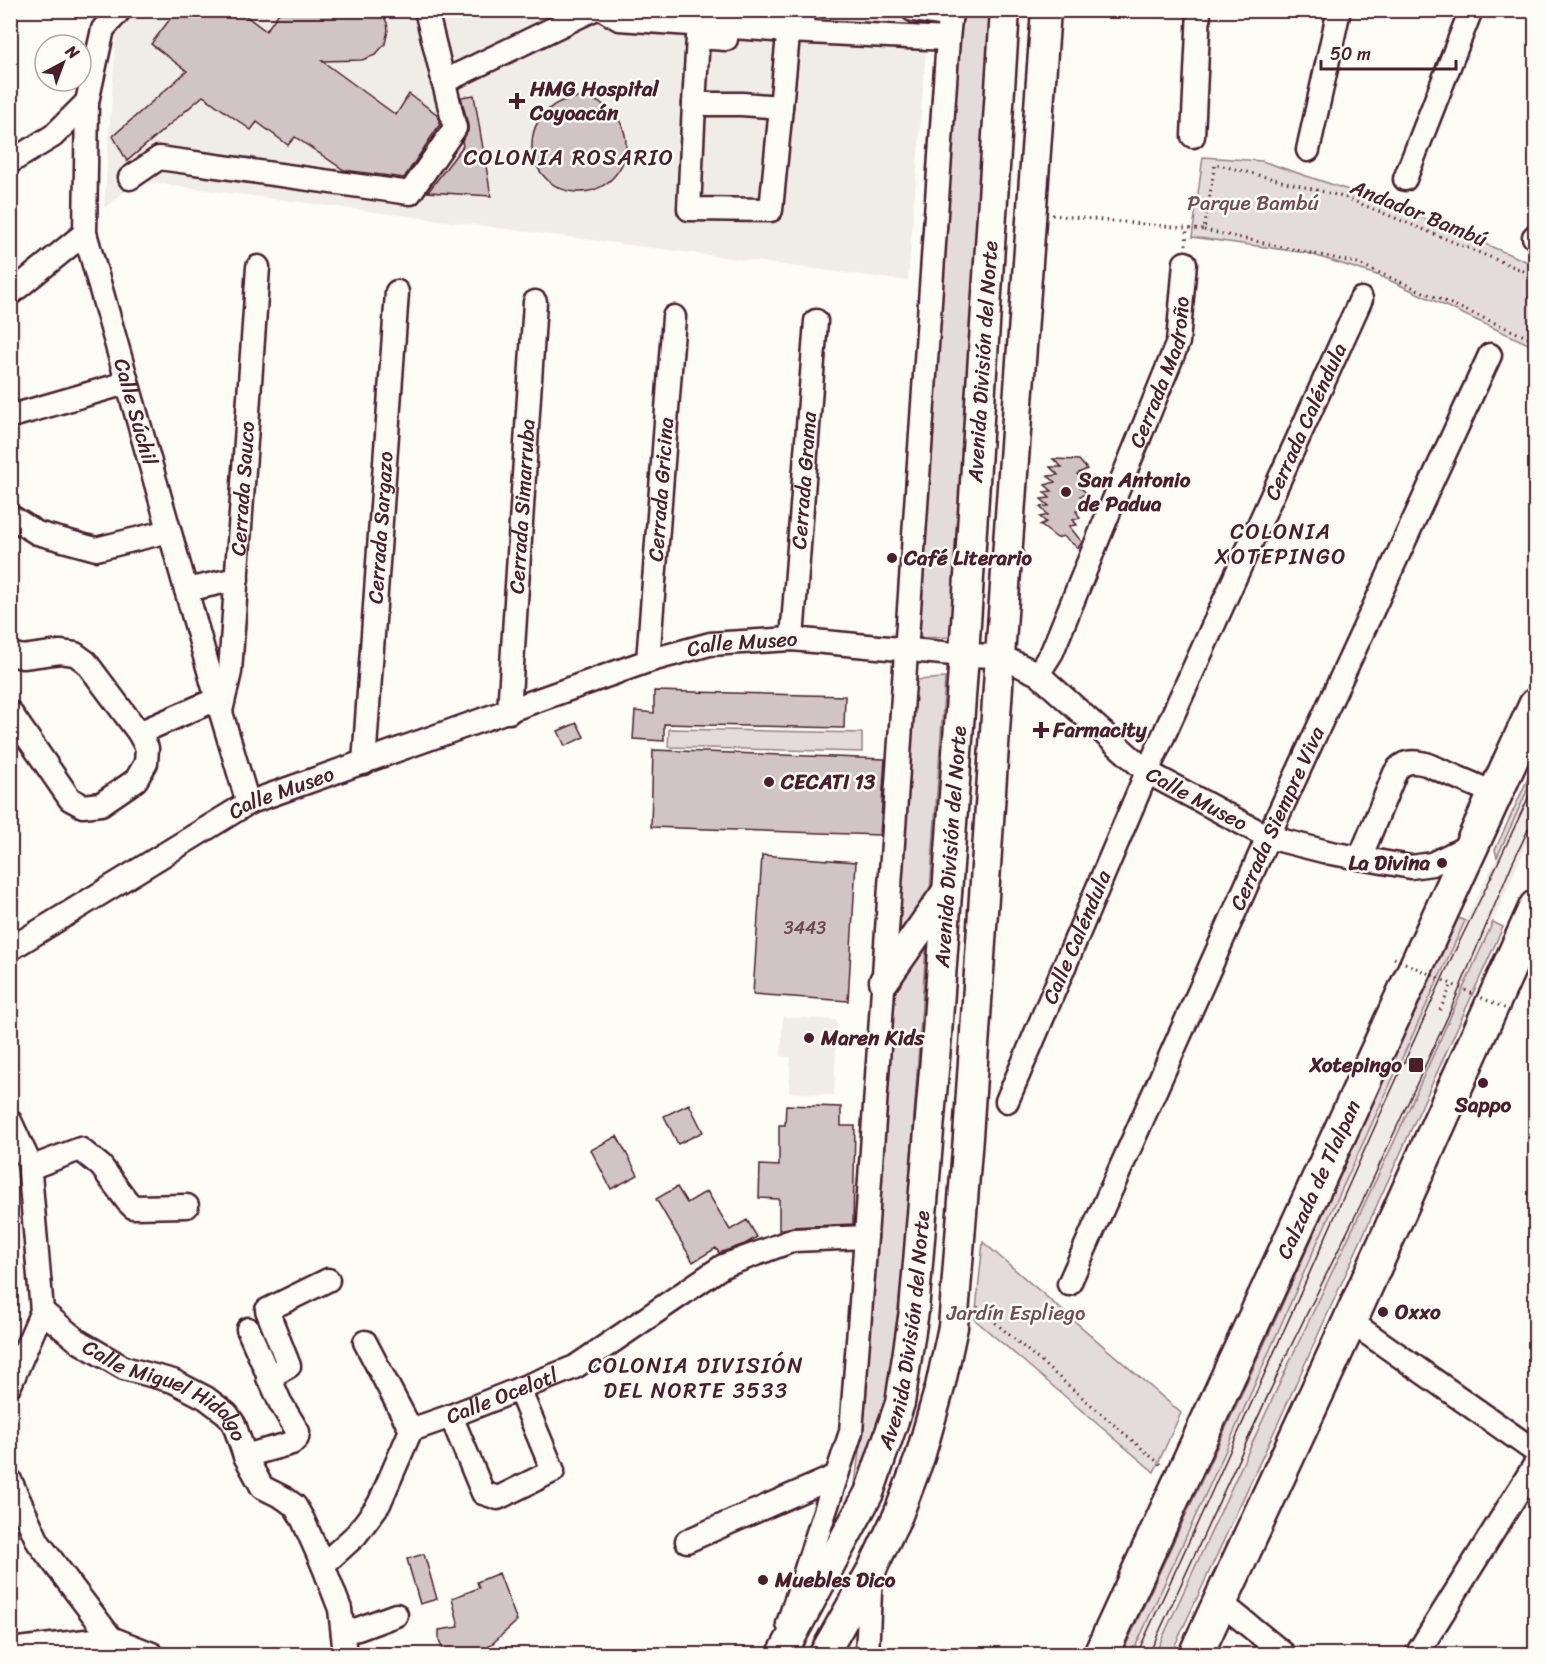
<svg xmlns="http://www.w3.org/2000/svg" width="1546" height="1665" font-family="Sriracha,sans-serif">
  <rect width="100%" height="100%" fill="#fdfcf7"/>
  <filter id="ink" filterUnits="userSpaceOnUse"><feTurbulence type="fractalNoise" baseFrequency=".0167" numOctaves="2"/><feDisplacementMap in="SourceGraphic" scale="12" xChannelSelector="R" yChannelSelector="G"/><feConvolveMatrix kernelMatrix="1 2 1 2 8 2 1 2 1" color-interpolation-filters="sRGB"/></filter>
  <g filter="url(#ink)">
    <path fill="#f0ece8" d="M131,11H929L908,281L138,181L104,208L117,22Z
      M1535,773V824L1476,962L1394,1142L1295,1350L1155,1654H1132L1225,1452L1312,1254L1450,951L1497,857Z
      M783,1017L837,1020L834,1095L789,1092L791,1057L781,1056Z"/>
    <path fill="#e3dcda" stroke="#967e82" stroke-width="1.5" d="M961,11H990L951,637L915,638Z
      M1203,157L1262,161L1390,204L1535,265V347L1380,276L1307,253L1192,237Z
      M945,678L905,1244L889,1395L854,1493L867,1383L916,680Z
      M669,729L862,733V752L668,747Z
      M1535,763V773L1497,857L1495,850Z
      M1456,917L1465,921L1312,1254L1225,1452L1132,1654H1122L1270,1332Z
      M1493,922L1503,927L1280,1419L1171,1654H1155L1295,1350L1394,1142Z
      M983,1242L1181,1413L1154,1472L975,1320Z"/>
    <path fill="#d0c5c4" stroke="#4a1f2b" stroke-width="1.5" d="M177,10H238L266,31L281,10H381L387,23L388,30L385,44L375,55L362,60L322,61L396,115L409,94L438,115L440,124L404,178L344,170L295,137L288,145L257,122L251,130L203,96L127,161L113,136L187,71L151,44Z
      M474,95L491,196L428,192L463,146L462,141L468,131V125L461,97Z
      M532 145a47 47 0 1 1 94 0a47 47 0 1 1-94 0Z
      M1053,459L1079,460L1087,469L1077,474L1088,485L1080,487L1087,494L1080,496L1087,502L1078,503L1083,510L1076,511L1080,518L1073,520L1077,525L1069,526L1082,542L1078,548L1063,536L1057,538L1040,525L1046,522L1040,517L1048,515L1040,507L1049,506L1041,499L1050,498L1044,492L1052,491L1045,485L1055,482L1048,476L1058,475L1050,467H1062Z
      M654,691L845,696L844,728L664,724V741L633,739L635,711L654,713Z
      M577,723L584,737L565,746L558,731Z
      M653,750L885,759L880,835L651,827Z
      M762,855L856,862L848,1001L753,994Z
      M689,1104L703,1132L678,1144L664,1116Z
      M786,1105L841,1107V1126H855L853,1224L793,1227L779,1230V1199L759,1198L760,1165L779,1166V1125H785Z
      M617,1136L638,1175L611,1189L591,1150Z
      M677,1187L687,1203L707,1191L730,1230L747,1220L757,1237L745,1244L719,1253L716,1248L693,1262L656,1199Z
      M424,1554L437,1599L420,1604L407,1559Z
      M499,1573L517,1621L481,1654H445L439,1640V1630L459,1627L452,1598L479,1588L477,1582Z"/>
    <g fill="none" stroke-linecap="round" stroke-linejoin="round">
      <defs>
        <g id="minor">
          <path id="s1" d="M120,10L103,29L87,102L85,233L217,699L248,803"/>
          <path d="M604,10L619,19L789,31L948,39"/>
          <path d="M743,10L804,16"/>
          <path d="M913,10L951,16"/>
          <path d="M726,39L698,37L694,104H742L781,107"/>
          <path d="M443,82L592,10"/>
          <path d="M694,104L689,209L771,210L790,15"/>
          <path d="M1193,136L1199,10"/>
          <path d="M1308,150L1339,10"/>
          <path d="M10,162L53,136L87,102"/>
          <path d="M130,178L159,158L410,193L455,128L426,10"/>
          <path d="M1405,179L1471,10"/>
          <path d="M1534,237L1536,235"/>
          <path d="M10,294L85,233"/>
          <path d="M10,413L12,416L126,383"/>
          <path d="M10,516L37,533L96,549L169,531"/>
          <path d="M186,590L237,579"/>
          <path id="s2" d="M792,639L816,321"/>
          <path d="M10,654L23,657L60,652L75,654L86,662L139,733L147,748L146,763L136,780L101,804L83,806L70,799L10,712"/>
          <path id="s3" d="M648,661L674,317"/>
          <path id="s4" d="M1038,674L1052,652L1178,342L1185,263"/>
          <path id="s5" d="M221,711L230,672L258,267"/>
          <path id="s6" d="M509,712L535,302"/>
          <path d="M139,733L217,699"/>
          <path id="s7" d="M364,763L397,292"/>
          <path d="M1360,858L1395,773C1402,760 1414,761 1426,764L1496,794"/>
          <path id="s8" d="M10,949L248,803L648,661L710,644L792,639L964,655L1000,656L1038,674L1147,772L1268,837L1331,853L1411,867L1432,864L1473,844"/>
          <path id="s9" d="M1007,1101L1147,772L1361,299"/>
          <path id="s10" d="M10,1121L29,1162L42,1311L78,1341L124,1368L173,1381L206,1398L227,1414L234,1424L245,1456L262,1487L284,1498L295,1506L303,1520L323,1565L340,1609L345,1654"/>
          <path d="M30,1168L80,1149L101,1166L127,1201L133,1207L187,1206"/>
          <path id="s11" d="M1069,1284L1268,837L1490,355"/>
          <path d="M1350,1321L1536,1452"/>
          <path d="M365,1342L411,1430"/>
          <path d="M268,1378L289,1366L267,1310L328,1280"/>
          <path d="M10,1385L42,1311"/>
          <path d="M451,1416L483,1493L498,1498L553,1471L519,1389"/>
          <path d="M245,1456L292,1443L297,1438L298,1432L280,1402L248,1329"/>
          <path d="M10,1480L38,1542L111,1638"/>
          <path d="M687,1541L836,1476"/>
          <path id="s12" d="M323,1565L356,1535L379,1504L411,1430L451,1416L575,1367L723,1266L794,1240L866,1237"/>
          <path d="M1220,1602L1284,1654"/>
          <path d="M788,1624L851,1432L866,1237L948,39L951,10"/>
          <path d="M343,1632L358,1629L396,1615"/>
          <path d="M10,1650L111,1638L152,1654"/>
          <path d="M867,1654L871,1573"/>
          <path d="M1417,1654L1536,1463"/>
        </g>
        <g id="major">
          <path d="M884,981L947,891"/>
          <path id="s13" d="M782,1654L869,1493L900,1403L914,1311L937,1034L964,655L1005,10"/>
          <path d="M824,1654L871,1571L898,1515L920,1457L940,1387L953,1327L968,1137L1000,656L1046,10"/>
        </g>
        <g id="highway">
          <path id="s14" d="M1101,1654L1536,705"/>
          <path d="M1196,1654L1350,1321L1536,907"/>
        </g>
      </defs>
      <use href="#minor" stroke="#4a1f2b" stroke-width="27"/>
      <use href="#major" stroke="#4a1f2b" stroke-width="33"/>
      <use href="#highway" stroke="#4a1f2b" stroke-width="38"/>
      <path stroke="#4a1f2b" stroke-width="3" stroke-dasharray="1.5 4.5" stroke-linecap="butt" d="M1052,215L1204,230L1215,164L1344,197L1536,276
        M1204,230L1357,263L1536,341
        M1186,245L1187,228
        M1440,1010L1452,984
        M977,1307L1161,1465"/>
      <use href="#minor" stroke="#fdfcf7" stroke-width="22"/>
      <use href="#major" stroke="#fdfcf7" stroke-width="28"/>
      <use href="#highway" stroke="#fdfcf7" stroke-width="33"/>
      <path stroke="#4a1f2b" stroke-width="1.5" d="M1137,1654L1209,1498L1377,1122L1452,957L1496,867L1536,781
        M1149,1654L1287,1354L1366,1194L1448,1016L1512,864L1536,813"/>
      <path stroke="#4a1f2b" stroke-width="3" stroke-dasharray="1.5 4.5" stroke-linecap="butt" d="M1394,958L1513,1012"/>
    </g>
  </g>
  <g fill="#4a1f2b" stroke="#fdfcf7" stroke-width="2">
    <path d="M514 92h6v6h6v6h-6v6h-6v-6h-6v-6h6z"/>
    <circle cx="1066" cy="492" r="6"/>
    <circle cx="892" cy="558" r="6"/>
    <path d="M1038 721h6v6h6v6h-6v6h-6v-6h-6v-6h6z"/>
    <circle cx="769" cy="782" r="6"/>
    <circle cx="1442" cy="863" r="6"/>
    <circle cx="809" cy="1038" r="6"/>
    <rect x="1408" y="1057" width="16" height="16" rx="3"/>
    <circle cx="1483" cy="1083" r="6"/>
    <circle cx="1383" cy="1312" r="6"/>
    <circle cx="763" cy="1580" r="6"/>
  </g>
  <g text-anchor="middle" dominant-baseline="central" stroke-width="5" stroke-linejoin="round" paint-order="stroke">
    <g font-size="18" fill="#6c4851">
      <text x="805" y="928">3443</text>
    </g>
    <g font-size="21" font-weight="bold" fill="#4a1f2b" stroke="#fdfcf7" text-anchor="start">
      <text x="530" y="89">HMG Hospital<tspan x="530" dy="24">Coyoacán</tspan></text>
      <text x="1078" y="480">San Antonio<tspan x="1078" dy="24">de Padua</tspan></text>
      <text x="904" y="558">Café Literario</text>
      <text x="1053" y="730">Farmacity</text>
      <text x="781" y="782">CECATI 13</text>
      <text x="1430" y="863" text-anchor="end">La Divina</text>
      <text x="821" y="1038">Maren Kids</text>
      <text x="1402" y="1065" text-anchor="end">Xotepingo</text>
      <text x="1483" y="1105" text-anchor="middle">Sappo</text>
      <text x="1395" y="1312">Oxxo</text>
      <text x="775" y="1580">Muebles Dico</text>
    </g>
    <g font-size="21" fill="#704e57" stroke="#fdfcf7">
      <text x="1253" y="203">Parque Bambú</text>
      <text x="1016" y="1313">Jardín Espliego</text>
    </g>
    <g font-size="21" fill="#4a1f2b" stroke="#fdfcf7">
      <text transform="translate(1419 213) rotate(22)">Andador Bambú</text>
      <text stroke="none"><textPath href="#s13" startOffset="1323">Avenida División del Norte</textPath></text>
      <text stroke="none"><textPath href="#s4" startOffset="327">Cerrada Madroño</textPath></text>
      <text stroke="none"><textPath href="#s1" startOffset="417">Calle Súchil</textPath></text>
      <text stroke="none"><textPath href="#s9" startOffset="742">Cerrada Caléndula</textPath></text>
      <text stroke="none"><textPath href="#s2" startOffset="159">Cerrada Grama</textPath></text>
      <text stroke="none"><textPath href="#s3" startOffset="172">Cerrada Gricina</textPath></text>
      <text stroke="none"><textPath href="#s5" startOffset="224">Cerrada Sauco</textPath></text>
      <text stroke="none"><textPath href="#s6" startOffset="206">Cerrada Simarruba</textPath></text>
      <text stroke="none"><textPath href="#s7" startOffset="236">Cerrada Sargazo</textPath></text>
      <text stroke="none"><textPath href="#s8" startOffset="800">Calle Museo</textPath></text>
      <text stroke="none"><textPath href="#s8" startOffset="314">Calle Museo</textPath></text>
      <text stroke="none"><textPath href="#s8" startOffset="1304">Calle Museo</textPath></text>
      <text stroke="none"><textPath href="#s11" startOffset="510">Cerrada Siempre Viva</textPath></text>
      <text stroke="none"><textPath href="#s13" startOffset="837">Avenida División del Norte</textPath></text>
      <text stroke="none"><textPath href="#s9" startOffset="178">Calle Caléndula</textPath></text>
      <text stroke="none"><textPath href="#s14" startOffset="522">Calzada de Tlalpan</textPath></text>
      <text stroke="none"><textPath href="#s13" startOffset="351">Avenida División del Norte</textPath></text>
      <text stroke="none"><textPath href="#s10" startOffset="344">Calle Miguel Hidalgo</textPath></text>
      <text stroke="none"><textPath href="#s12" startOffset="261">Calle Ocelotl</textPath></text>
    </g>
    <g font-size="22" letter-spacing="1.5" fill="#4a1f2b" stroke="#fdfcf7">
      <text x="569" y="157">COLONIA ROSARIO</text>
      <text x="1281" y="531">COLONIA<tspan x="1281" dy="25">XOTEPINGO</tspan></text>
      <text x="696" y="1365">COLONIA DIVISIÓN<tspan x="696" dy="25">DEL NORTE 3533</tspan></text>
    </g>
  </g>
  <rect width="1546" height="1665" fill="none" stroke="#fdfcf7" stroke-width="36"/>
  <rect x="18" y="18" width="1510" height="1629" fill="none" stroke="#4a1f2b" stroke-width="2" filter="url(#ink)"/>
  <g transform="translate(63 63) rotate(41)"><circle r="28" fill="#fdfcf7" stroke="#b5a4a5" stroke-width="1.5"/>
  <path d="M0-4.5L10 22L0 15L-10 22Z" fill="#4a1f2b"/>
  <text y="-9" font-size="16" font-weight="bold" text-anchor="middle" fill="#4a1f2b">N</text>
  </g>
  <path d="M1321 60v9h135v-9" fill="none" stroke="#4a1f2b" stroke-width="3"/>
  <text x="1330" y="60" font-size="18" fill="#4a1f2b" stroke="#fdfcf7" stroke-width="4.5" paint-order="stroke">50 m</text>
</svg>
